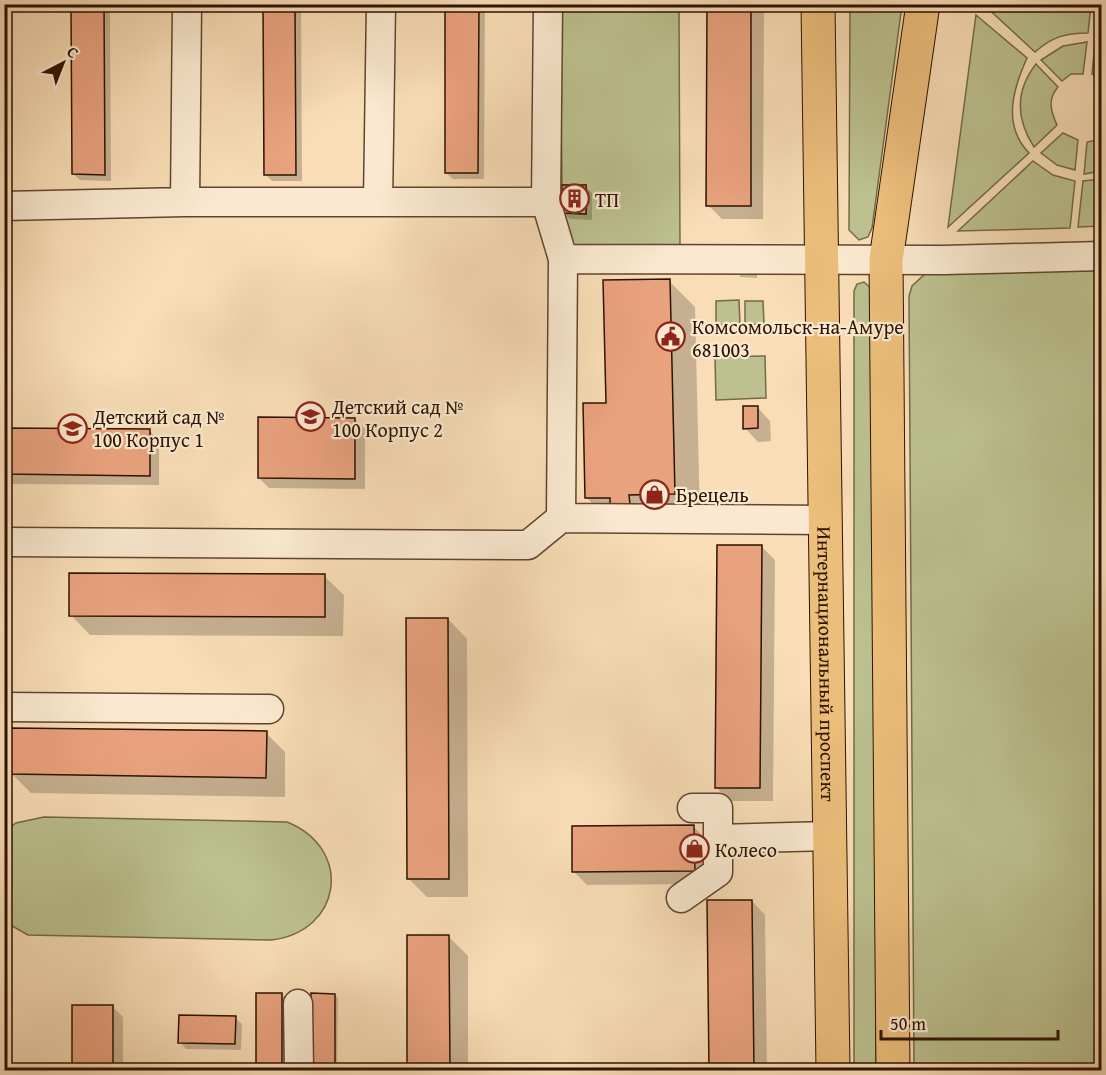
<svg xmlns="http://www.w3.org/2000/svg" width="1106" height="1075" font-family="'Gentium Book Plus',serif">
  <rect width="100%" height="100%" fill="#f8ddb6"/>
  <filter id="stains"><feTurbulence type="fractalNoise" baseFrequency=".00333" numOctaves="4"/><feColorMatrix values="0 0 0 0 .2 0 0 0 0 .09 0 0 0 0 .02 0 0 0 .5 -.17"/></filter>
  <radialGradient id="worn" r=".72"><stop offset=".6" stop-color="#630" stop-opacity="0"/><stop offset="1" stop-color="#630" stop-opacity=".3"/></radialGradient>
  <path fill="#bcc18f" stroke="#746a48" stroke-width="1.5" d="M560,5H679L680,251H573L562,213L586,214V185H562Z
    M850,5H902L872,228L868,237L859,240L849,230Z
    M984,5H1091L1088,33C1065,33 1052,37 1035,52Z
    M976,15L1027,58C1013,89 1002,125 1029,153L948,227Z
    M1087,42L1083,74H1071L1062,81L1041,60L1063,46Z
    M1095,43L1101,45V78L1092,74Z
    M1036,64L1058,87C1047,99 1051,112 1057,125L1034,147C1016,119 1015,91 1036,64Z
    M1063,133L1078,140L1075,170L1057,165L1041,153Z
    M1101,139V171L1084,174L1087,142Z
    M1033,161L1053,175L1075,181L1070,228L958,231Z
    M1101,179V226L1078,227L1083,181Z
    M1101,269V1070H914L909,296L912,286L925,274Z
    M864,282L875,292L876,1070H854V291L857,284Z
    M739,300L740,325H716V301Z
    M745,301H763L764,324L745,325Z
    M765,356L766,398L716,400L715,357Z
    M44,817L287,822C354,849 342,932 271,940L28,935L5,922V831L16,823Z"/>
  <path fill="#0003" d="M73,4H110L111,181L80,180L73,174Z
    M265,4H301L302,181H272L265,174Z
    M447,4H485L484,179H453L446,173Z
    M709,4H764L763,219H722L708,205Z
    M585,186L592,193V220L570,219L563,213Z
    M737,266L757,270V278L740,277Z
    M669,281L695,307L700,519L613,524L587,498L607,404Z
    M757,407L770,421L771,441L758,442L745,428Z
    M355,419L365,429V489L269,488L259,478Z
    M4,429L149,430L159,441V485L13,484L4,476Z
    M762,547L775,560L773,801H730L716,787Z
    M324,576L344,595L343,636L90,635L71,615Z
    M448,619L467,639L468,897H427L408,878Z
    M266,733L285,752V797L31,793L12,774Z
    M694,827L707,840L708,884L587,885L574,872Z
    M752,901L765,915L767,1070H711L709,902Z
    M409,937H449L468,956V1070H409Z
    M257,994H282L285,997L284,1070H257Z
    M335,995L338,998L337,1070H313Z
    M74,1007H113L123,1017V1070H73Z
    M235,1018L242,1024L241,1050L186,1049L180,1042Z"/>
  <path fill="#e9a27e" stroke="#2d1200" stroke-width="1.5" d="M71,4H104L105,175L72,174Z
    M263,4H295L296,175H264Z
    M445,4H479L478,173H445Z
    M707,4H751V206H706Z
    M562,185H586V214L562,213Z
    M670,279L675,494L629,495L630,504H610V498H585L583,403H606L603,280Z
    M743,406H758V428L743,429Z
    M258,417L355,418V479L258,478Z
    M4,428L150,429V476L4,474Z
    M717,545H762L760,788H715Z
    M69,573L325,574V617L69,616Z
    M406,618H448L449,879H407Z
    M11,728L267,731L266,778L10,774Z
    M694,825L695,871L572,872V826Z
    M707,900H752L754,1070H709Z
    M407,935H449L450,1070H407Z
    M256,993H282V1070H256Z
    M311,993L335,994V1070H311Z
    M72,1005H113V1070H72Z
    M179,1015L236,1016L235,1044L178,1043Z"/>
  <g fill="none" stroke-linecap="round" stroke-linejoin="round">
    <defs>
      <path id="minor" d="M185,202L187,4
        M378,202L381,4
        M546,202L548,4
        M4,206L185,202H546L563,259L944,260L1102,256
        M561,518L563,259
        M4,542L528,545L561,518L825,520
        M4,707L269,709
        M718,839L830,836
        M681,898L718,872V808H692
        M298,1004L299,1070"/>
      <g id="major">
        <path id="s1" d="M818,4L833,1070"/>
        <path d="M893,1070L886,260L923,4"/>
      </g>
    </defs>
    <use href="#minor" stroke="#60452e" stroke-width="31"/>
    <use href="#major" stroke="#2d1200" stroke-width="35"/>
    <use href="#minor" stroke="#fae9d0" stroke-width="28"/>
    <use href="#major" stroke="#ecbe7b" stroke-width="33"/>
  </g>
  <defs>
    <symbol id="building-ring" viewBox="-11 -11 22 22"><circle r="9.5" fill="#fae9d0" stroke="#8f2418" stroke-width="1.5"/><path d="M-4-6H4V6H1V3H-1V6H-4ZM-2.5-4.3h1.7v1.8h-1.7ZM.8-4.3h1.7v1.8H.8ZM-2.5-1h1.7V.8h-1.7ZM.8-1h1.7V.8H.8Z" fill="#8f2418"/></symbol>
    <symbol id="civic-ring" viewBox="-11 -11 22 22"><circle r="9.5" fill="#fae9d0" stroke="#8f2418" stroke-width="1.5"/><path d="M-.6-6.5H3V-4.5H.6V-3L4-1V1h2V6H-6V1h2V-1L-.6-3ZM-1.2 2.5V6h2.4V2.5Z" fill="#8f2418"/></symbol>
    <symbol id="school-ring" viewBox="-11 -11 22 22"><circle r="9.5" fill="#fae9d0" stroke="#8f2418" stroke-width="1.5"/><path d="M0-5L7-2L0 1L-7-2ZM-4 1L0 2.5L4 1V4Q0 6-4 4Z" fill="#8f2418"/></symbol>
    <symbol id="shop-ring" viewBox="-11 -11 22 22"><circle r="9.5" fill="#fae9d0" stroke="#8f2418" stroke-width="1.5"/><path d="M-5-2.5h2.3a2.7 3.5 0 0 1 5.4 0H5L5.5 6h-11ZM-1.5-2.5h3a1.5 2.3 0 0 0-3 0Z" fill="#8f2418"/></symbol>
  </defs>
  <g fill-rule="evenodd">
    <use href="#building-ring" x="558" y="182" width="33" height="33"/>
    <use href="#civic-ring" x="654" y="320" width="33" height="33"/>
    <use href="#school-ring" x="294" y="400" width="33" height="33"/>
    <use href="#school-ring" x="56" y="412" width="33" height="33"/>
    <use href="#shop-ring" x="638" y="478" width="33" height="33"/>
    <use href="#shop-ring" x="678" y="832" width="33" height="33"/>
  </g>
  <g text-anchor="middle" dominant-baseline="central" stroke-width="4.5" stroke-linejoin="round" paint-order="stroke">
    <g font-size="20" fill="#2d1200" stroke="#fae9d0" text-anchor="start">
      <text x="595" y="199">ТП</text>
      <text x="692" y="326">Комсомольск-на-Амуре<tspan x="692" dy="23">681003</tspan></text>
      <text x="332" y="406">Детский сад №<tspan x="332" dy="23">100 Корпус 2</tspan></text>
      <text x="93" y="416">Детский сад №<tspan x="93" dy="23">100 Корпус 1</tspan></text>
      <text x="676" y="494">Брецель</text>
      <text x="715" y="849">Колесо</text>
    </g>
    <g font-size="20" fill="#2d1200" stroke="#fae9d0">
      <text stroke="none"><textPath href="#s1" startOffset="660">Интернациональный проспект</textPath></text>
    </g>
  </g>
  <rect width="1106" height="1075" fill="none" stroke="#f8ddb6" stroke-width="24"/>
  <rect x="6" y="6" width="1094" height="1063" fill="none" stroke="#2d1200" stroke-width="3"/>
  <rect x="12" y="12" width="1082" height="1051" fill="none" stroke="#2d1200" stroke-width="1.5"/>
  <g transform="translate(63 63) rotate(42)" stroke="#fae9d0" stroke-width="4.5" paint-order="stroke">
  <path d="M0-4.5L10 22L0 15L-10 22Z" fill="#2d1200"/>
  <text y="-9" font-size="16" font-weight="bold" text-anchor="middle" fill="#2d1200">С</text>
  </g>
  <path d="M881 1030v9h177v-9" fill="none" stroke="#2d1200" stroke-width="3"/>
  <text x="890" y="1030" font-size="18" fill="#2d1200" stroke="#fae9d0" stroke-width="4.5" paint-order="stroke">50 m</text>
  <rect width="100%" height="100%" filter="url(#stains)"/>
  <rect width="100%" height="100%" fill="url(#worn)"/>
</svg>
